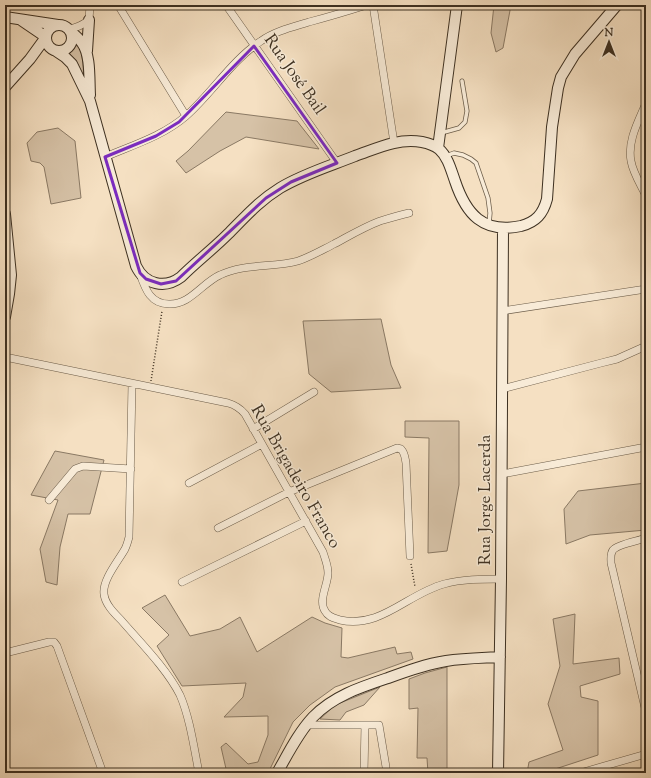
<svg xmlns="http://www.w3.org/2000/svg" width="651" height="778" font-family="'Sorts Mill Goudy',serif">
  <rect width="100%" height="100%" fill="#f5e0c2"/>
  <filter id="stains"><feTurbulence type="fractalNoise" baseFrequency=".005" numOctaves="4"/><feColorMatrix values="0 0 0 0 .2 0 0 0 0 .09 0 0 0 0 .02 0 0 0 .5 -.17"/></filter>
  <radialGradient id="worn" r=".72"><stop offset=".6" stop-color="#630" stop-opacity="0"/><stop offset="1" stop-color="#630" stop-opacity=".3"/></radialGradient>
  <path fill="#d6c2a7" stroke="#8a7964" d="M494,5H511L503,48L496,52L491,33Z
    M78,44C84,56 83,70 84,83L76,63L69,54Z
    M226,112L297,121L319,149L246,137L220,151L186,173L176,161L188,151Z
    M58,128L75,141L81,198L51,204L44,167L40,163L31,161L27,143L37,132Z
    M381,319L391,365L401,388L331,392L309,374L303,321Z
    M405,421H459V485L447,551L428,553L429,438L405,437Z
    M55,451L104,460L90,514H68L60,547L57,585L46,582L40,549L58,500L31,495Z
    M646,483V530L590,535L566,544L564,509L578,491Z
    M165,595L190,636L220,629L240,617L257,652L312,617L325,623L342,628L341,657L348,658L395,647L397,654L411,652L413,659L335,687L310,705L293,722L268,773H227L221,747L226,743L248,764L258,762L268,735V716L224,717L243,697L246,683L182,686L157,646L169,635L142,608Z
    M575,614L573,664L619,658L620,674L580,686L581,697L598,701V755L543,773H527L529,762L563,750L548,704L560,666L553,619Z
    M447,667V773H428L427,758H417L418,708L409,709V679L425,673Z
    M380,687L364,705L346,712L340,720L320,719L335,705Z"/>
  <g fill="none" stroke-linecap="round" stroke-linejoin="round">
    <defs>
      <path id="lane" d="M441,133L459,128L465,122L467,111L462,81
        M446,156L454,153L463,155L471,159L476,163L488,198L490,213L489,224
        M639,680L646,685"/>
      <path id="street" d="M118,5L186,116
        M226,5L337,163
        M373,5L394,143
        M5,9V5
        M68,29C77,28 82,25 89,20L90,5
        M646,103C639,120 627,141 631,161C633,173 641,185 646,196
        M105,157C133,145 163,136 186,116C212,93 232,60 261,41C275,31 293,27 309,22C328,17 348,11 367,5
        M140,274C145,288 150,304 169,304C190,305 202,283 220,275C245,263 273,268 298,261C310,257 322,250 334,244C349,236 364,227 380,221C390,218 400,215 409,213
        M502,311L646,289
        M5,357L228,403C235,405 240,408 245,414L323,552C325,559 328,565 328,573C328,585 318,600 325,611C328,617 334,618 340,620C381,629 407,594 444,584C462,579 482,579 501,579
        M132,384L129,537C128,541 127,545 125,549C119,560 102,580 104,594C105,604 114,613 121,620C140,642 167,669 180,695C190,718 194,748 199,773
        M502,389L601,363L617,359L646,346
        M253,429L314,392
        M502,474L646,447
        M189,483L262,444
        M49,500L75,469L83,466L131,469
        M218,528L289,492L397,448L401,449C405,453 405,458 406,463L410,556
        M646,538C638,541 618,544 613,550C610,554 611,559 611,563L646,712
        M182,582L306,521
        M5,653L49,642H54L57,646L103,773
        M306,725H365L364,773
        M365,725H379L386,767
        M580,773L646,754"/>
      <path id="secondary" d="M5,17L58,25
        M46 38a13 13 0 1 1 26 0a13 13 0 1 1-26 0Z
        M71,32C75,35 79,38 82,43C91,55 89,80 90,95
        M56,51L65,57L72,64L90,101L136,266C145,285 165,289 181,277C196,262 213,249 228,234C245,217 259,201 280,188C303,174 330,166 355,156C378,148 397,138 422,142C427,143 434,145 439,149C448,157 451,170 455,181C466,214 483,234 521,226C536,222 543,214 547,199L552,127L558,88L561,77L575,54L617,5
        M87,51L89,20
        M5,87L30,59L46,37L21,20
        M438,148L457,5
        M5,214L11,275L9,294L5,317
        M277,773C288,754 298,733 313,717C333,696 361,687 388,678C407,671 426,664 446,661C464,658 482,658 500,657
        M498,773L501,579L503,228"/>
    </defs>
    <use href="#lane" stroke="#6b5c49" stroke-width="5"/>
    <use href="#street" stroke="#6b5c49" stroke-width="8"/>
    <use href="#secondary" stroke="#3d3021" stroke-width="12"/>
    <path stroke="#3d3021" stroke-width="1.5" stroke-dasharray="1 2" stroke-linecap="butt" d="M151,381L162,311
      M411,564L415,587"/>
    <use href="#lane" stroke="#f8ebd7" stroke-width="3.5"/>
    <use href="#street" stroke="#f8ebd7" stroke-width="7"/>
    <use href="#secondary" stroke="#f8ebd7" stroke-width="10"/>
  </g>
  <path fill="none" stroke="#7b2cbf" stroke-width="3" stroke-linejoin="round" d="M254,46L337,163L291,182L266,198L176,281L161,284L146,279L140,273L105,157L156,136L179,122Z"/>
  <g text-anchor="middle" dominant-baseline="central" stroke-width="3" stroke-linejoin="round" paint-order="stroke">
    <g font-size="17" fill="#3d3021" stroke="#f8ebd7">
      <text transform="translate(294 75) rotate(55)">Rua José Bail</text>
      <text transform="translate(295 477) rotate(60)">Rua Brigadeiro Franco</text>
      <text transform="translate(486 500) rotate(-90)">Rua Jorge Lacerda</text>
    </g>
  </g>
  <rect width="651" height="778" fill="none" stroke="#f5e0c2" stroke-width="20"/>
  <rect x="6" y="6" width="639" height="766" fill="none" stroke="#3d3021" stroke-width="2"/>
  <rect x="10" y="10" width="631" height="758" fill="none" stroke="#3d3021"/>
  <g transform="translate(609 42)" stroke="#f8ebd7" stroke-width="3" paint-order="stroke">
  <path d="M0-3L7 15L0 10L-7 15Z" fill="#3d3021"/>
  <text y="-6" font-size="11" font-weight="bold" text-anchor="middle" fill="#3d3021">N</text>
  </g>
  <rect width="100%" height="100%" filter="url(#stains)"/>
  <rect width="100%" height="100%" fill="url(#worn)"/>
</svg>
